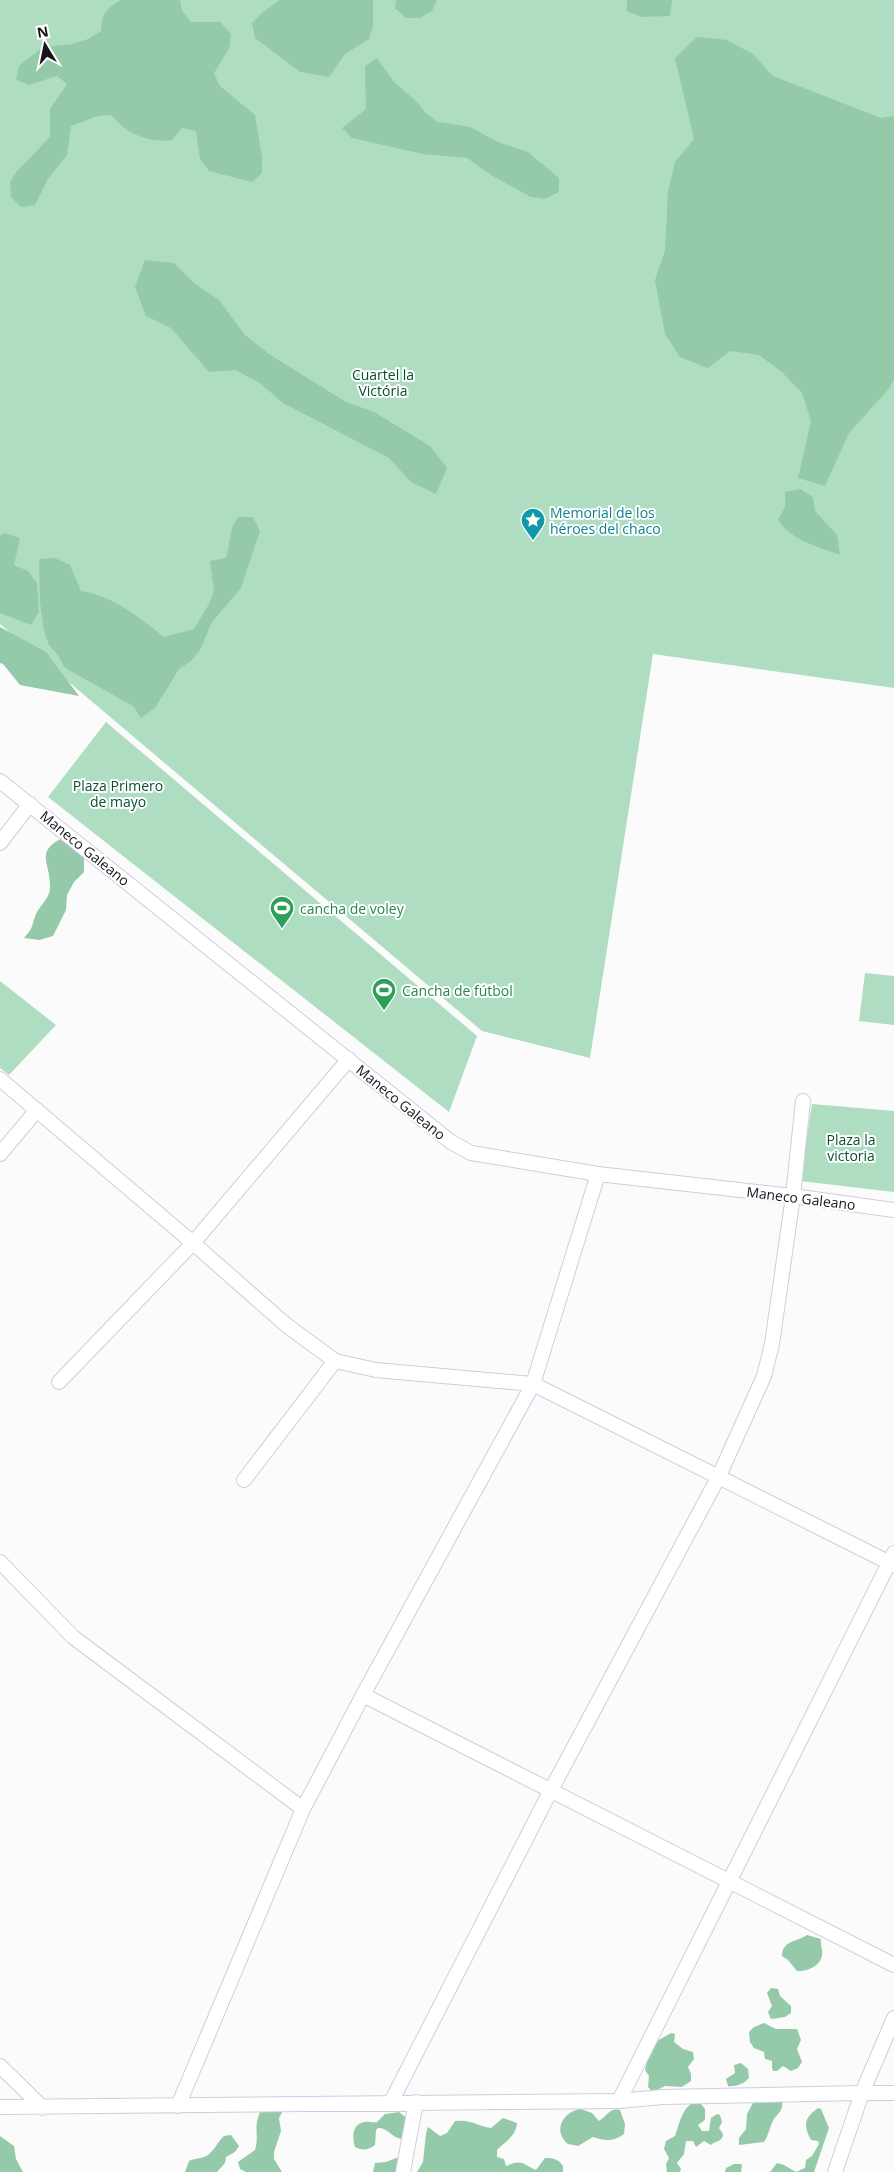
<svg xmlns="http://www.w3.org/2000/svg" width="894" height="2172" font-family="'Open Sans',sans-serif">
  <rect width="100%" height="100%" fill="#fbfbfb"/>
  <path fill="#afddc1" d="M0,0H894V688L653,654L590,1058L482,1031L0,624Z
    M106,722L477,1036L449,1112L48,797Z
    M865,973L894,976V1025L859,1021Z
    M0,981L56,1025L9,1075L0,1068Z
    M812,1104L894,1111V1192L800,1181Z"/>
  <path fill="#94caa9" d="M121,0H180L182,10L191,22H220L231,34L229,49L214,73L220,86L255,115L262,158V173L252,182L209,171L200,159L196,131L182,128L172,140C148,143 127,134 111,115L98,116L71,126L67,155L48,179L35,205L21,207L11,197L10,182L17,171L50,137V109L67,84L57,76L29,85L16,80L19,66L43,47L73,44L88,39L101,31C102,14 105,9 121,0Z
    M280,0H373V26L369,39L345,54L329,77L300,72L255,38L252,23L263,12Z
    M396,0H437L432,11L420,18H406L395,8Z
    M627,0H672L670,16L641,17L627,11Z
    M697,37L727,40L753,54L773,76L881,118L894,116V380L887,391L849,433L825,486L798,478L811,421L802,393L782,372L759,355L730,351L708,368L680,357L665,334L655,280L665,251L668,192L675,162L694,139L675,58Z
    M377,58L394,82L417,102L426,113L438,122L470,127L498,142L528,152L559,178V192L545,199L531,197L491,175L467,158L423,154L352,138L342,128L366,109L365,66Z
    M145,260L174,263L195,284L219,300L245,335L269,354L346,402L374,412L430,446L447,468L436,494L411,482L389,458L283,403L261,384L236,370L209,372L171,328L146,316L135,287Z
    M800,489L813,497L815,511L837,535L840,555C816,545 793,542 778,520L785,507V492Z
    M238,517H253L260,531L241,588L212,622L200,650L191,661L179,669L155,708L141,718L133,706L65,668L58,655L49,645L44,631L40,603L39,559L55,558L70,565L81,591C113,596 139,617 164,637L194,629L209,604L214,591L210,561L226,558C231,541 228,532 238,517Z
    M5,533L20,538L14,565L28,571L37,583L39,612L31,625L0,613V535Z
    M0,627L46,652L79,696L20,685L3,664L0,663Z
    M64,837L84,857V872L74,882L67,895L66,910L53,936L39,940L24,938C34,927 31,927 36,914C40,905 51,897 50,886C50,861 34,852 64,837Z
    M807,1935L821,1939C820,1946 823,1949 822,1955C821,1966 806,1972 797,1971L788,1960L782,1956C782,1941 796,1942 807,1935Z
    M771,1988L778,1989L780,1996L791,2006V2013L785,2017L771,2019L768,2012L772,2006L767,1993Z
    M764,2023L776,2029H797L801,2040L797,2049L802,2062L798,2068L791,2071L783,2066L777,2071H773L772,2068V2061L765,2059L764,2052L754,2048L750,2042L749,2032L754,2027Z
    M671,2033L675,2034L674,2042L683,2049L693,2052L694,2059L688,2067L691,2074V2081L682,2087L665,2086L653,2092L648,2087L649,2076L645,2070L652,2044Z
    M741,2063L748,2069L749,2078C744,2084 735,2087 728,2086L726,2079L735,2073L734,2065Z
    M754,2101H782C784,2113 775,2114 772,2123C769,2130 768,2136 764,2142L739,2145V2138L746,2129L747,2114Z
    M693,2103L701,2104L705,2109V2120L698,2125L702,2131H709L711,2118L717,2114L720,2115L722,2122L719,2128L723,2134C722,2143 716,2140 711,2145L704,2141L696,2147L693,2141H686L684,2154L677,2163L681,2169L680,2172H667L666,2164L669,2158L664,2149L666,2141L675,2136C679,2125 682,2108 693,2103Z
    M818,2108L821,2109L829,2128L814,2172H770L777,2163L784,2165L796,2172L805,2168L806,2160L812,2156L819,2144L818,2141L811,2140C803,2125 804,2118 818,2108Z
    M581,2109L592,2113L599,2121C607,2116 610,2107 620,2110L625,2124L624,2134C613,2142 605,2141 593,2137L578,2146L568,2144C552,2131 563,2111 581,2109Z
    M261,2110L283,2111L279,2118L281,2131L274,2152V2159L282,2172H246L240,2169L238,2162L255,2150C260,2134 252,2129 261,2110Z
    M399,2112L408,2119L403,2139C392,2139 388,2127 378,2128L376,2130L375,2145C369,2150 361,2151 355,2147C352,2138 352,2124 364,2122C368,2121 372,2123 377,2122L385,2114Z
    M503,2118L517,2123C516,2136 506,2141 497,2150V2157L504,2159L506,2166C524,2159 521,2164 536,2170L545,2158C554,2158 558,2159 563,2166V2172H417L423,2162L426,2134L428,2127L440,2136L447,2133L455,2121C470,2119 478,2126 491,2128Z
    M231,2135L239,2146L235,2152L226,2157L225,2163L217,2172H185L189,2161C195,2158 199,2159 204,2157C213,2154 217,2142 224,2136Z
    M0,2136L14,2146L16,2159L23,2172H0Z
    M399,2157L402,2158L408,2172H373L375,2163L386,2162Z
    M734,2164H742L741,2172H725L726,2168Z"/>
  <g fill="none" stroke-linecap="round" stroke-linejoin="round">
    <defs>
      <path id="street" d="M0,781L451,1142L471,1153L598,1174L793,1196L894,1210
        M0,843L30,804
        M0,1079L193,1243L285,1324L335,1361L376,1370L533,1384L894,1565
        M0,1154L37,1110
        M59,1382L193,1243L349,1059
        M244,1480L335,1361
        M0,1562L73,1637L303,1809
        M363,1695L894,1965
        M0,2066L43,2108
        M619,2101L894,1553
        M391,2102L551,1790L719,1476L764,1376L772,1344L793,1196L803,1101
        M178,2106L303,1809L363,1695L533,1384L598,1174
        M0,2107L619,2101L662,2097L862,2093L894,2018
        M403,2172L416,2102
        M835,2172L862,2093H894"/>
    </defs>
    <use href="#street" stroke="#d2cae3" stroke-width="16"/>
    <use href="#street" stroke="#fff" stroke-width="14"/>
  </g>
  <defs>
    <symbol id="sight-pin" viewBox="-11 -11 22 30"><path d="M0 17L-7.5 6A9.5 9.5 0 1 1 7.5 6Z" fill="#0f9aa8" stroke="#fff"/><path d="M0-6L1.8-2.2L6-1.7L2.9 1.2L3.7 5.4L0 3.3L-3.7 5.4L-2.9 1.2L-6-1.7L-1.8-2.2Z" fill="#fff"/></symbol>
    <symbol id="stadium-pin" viewBox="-11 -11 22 30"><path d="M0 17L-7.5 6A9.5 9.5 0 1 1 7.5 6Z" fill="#2e9e5b" stroke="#fff"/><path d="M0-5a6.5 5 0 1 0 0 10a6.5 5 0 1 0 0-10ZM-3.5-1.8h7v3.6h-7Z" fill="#fff"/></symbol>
  </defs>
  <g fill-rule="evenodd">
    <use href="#sight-pin" x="519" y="506" width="28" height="38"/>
    <use href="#stadium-pin" x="268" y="894" width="28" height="38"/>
    <use href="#stadium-pin" x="370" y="976" width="28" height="38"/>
  </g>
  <g text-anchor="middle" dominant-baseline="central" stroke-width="4" stroke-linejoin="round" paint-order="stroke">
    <g font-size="14" fill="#0a4e30" stroke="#fff">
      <text x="383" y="374">Cuartel la<tspan x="383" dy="16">Victória</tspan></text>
      <text x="118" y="785">Plaza Primero<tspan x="118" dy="16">de mayo</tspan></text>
      <text x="851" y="1139">Plaza la<tspan x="851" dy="16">victoria</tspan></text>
    </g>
    <g font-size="14" fill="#0d838f" stroke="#fff" text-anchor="start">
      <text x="550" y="512">Memorial de los<tspan x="550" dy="16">héroes del chaco</tspan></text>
    </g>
    <g font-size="14" fill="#17141d" stroke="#fff">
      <text transform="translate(85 848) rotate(39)">Maneco Galeano</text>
      <text transform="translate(401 1102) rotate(39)">Maneco Galeano</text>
      <text transform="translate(801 1198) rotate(7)">Maneco Galeano</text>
    </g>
    <g font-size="14" fill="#27864d" stroke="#fff" text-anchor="start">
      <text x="300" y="908">cancha de voley</text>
      <text x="402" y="990">Cancha de fútbol</text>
    </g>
  </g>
  <g transform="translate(45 45) rotate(350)" stroke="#ffffff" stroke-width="4" paint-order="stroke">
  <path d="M0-4L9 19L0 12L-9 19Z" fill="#17141d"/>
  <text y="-8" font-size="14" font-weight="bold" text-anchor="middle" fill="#17141d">N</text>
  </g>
</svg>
